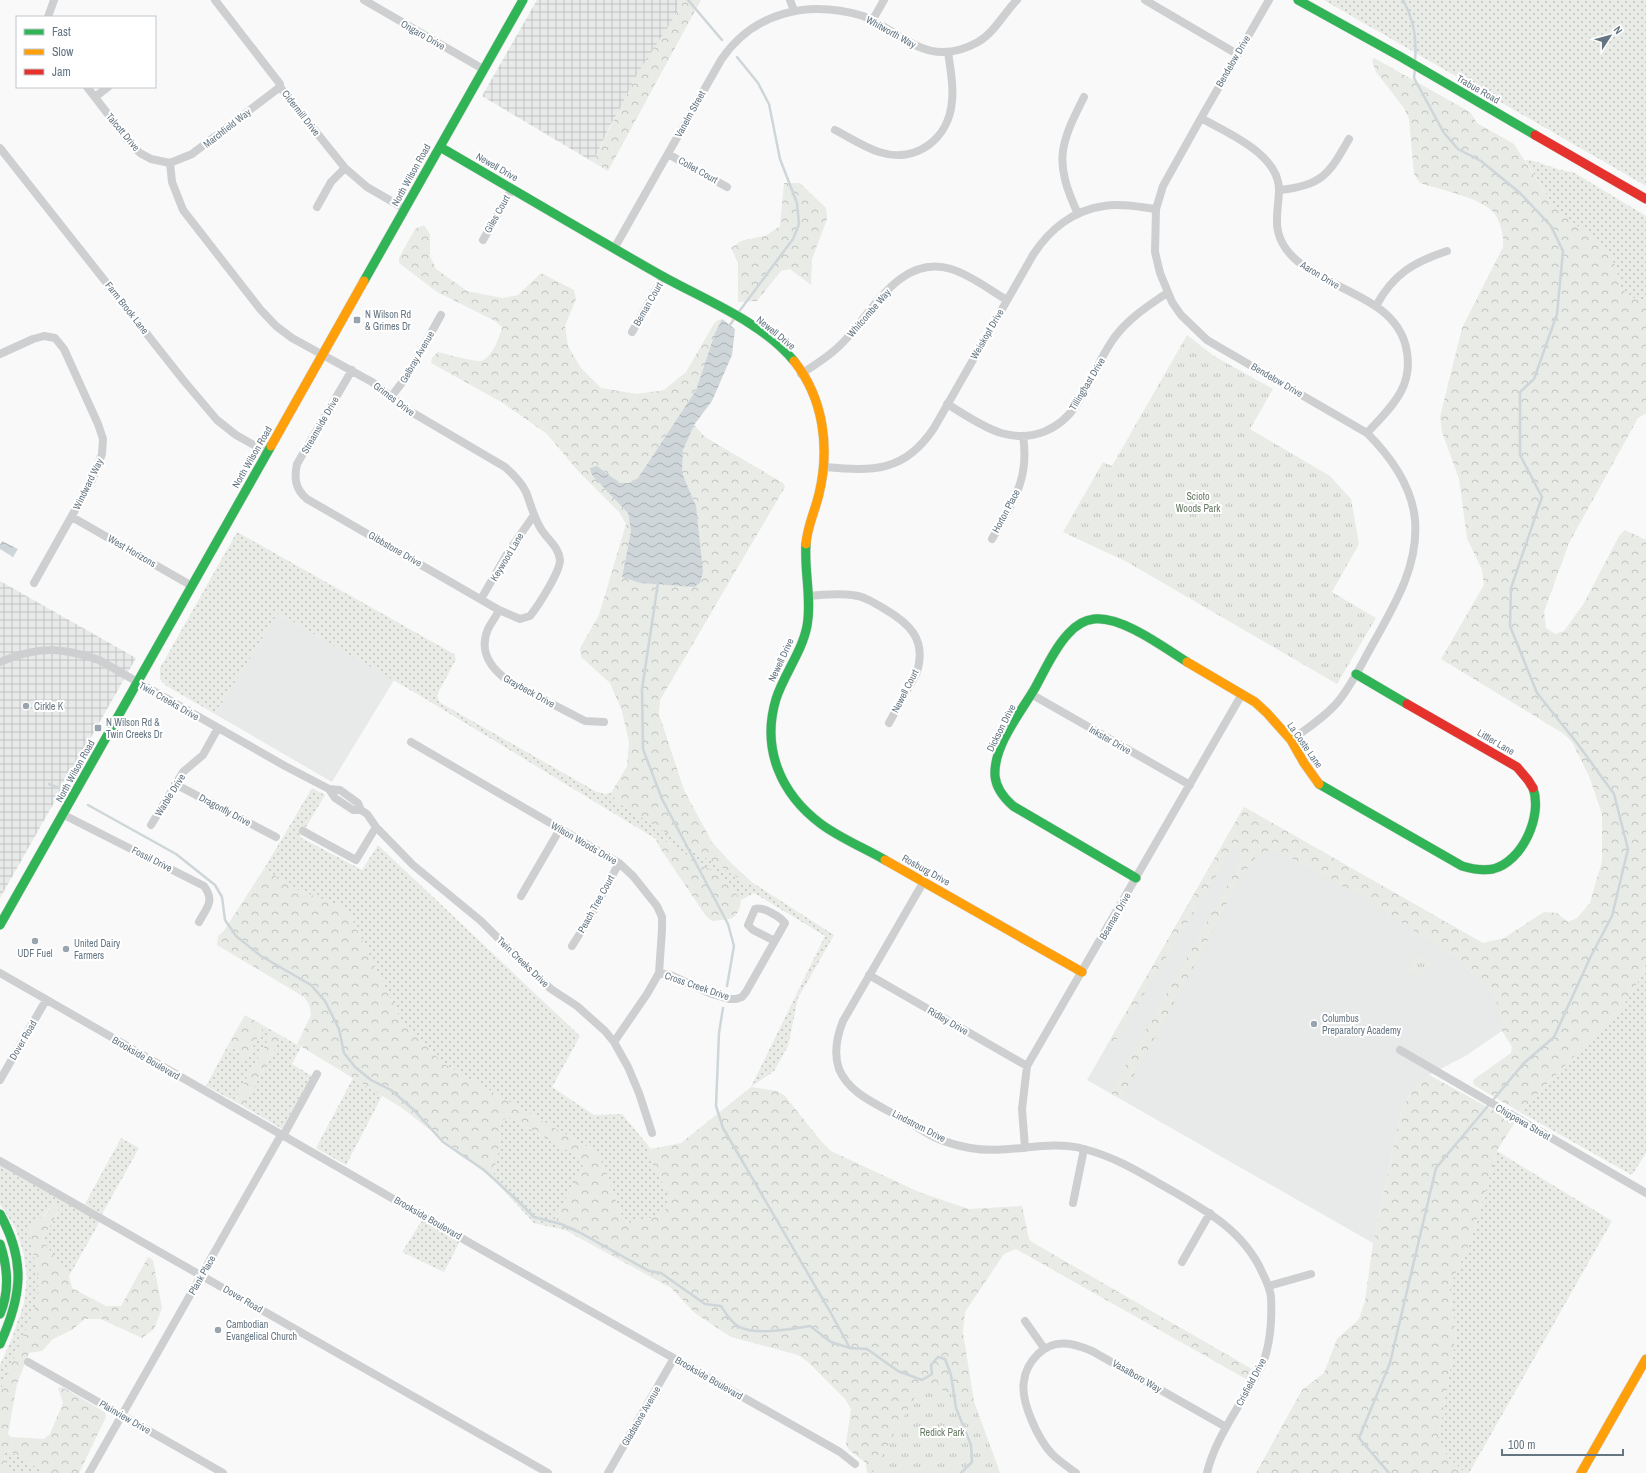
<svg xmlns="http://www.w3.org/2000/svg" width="1646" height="1473" font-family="'Archivo Narrow',sans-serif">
  <defs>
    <pattern id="industrial-grid" width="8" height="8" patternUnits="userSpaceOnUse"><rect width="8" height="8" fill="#e8e9e9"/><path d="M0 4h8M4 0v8" fill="none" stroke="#c0c1c2"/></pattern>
    <pattern id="grass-dots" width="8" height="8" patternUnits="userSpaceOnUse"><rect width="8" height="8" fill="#e8ebe6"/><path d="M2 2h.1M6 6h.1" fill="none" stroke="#c0c3c0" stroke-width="1.8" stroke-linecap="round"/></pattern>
    <pattern id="forest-crowns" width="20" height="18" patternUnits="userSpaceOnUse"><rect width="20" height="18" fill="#e8ebe6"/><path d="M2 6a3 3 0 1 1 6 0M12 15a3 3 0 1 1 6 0" fill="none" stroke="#c0c3c0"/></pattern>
    <pattern id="park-tufts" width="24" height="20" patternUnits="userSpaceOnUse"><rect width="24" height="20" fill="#e8ebe6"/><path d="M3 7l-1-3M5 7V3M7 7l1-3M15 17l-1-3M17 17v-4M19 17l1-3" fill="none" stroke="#c0c3c0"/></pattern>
    <pattern id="water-waves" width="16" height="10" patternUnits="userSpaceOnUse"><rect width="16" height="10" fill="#ced6d9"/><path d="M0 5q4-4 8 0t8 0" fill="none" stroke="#abb2b5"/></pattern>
  </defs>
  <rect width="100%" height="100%" fill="#f9f9f9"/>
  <path fill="#e8e9e9" d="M278,613L394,680L332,782L215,714Z
    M1244,807L1550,982L1502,1031L1467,1055L1429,1075L1410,1093L1401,1112L1373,1243L1087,1080Z"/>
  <path fill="url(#industrial-grid)" d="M537,0H677L679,9L611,124L593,162L482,96Z
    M0,581L136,658L0,898Z"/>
  <path fill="url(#grass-dots)" d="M1324,0H1646V186Z
    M1525,160C1540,160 1555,171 1573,172L1646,216V298L1641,300L1630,297L1620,286L1616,268L1553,205Z
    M237,532L454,654L456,659L437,695L439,702L595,791L604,794L611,793L617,802L748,884L753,883L834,935L798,998L788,1046L774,1071L751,1087L825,936L754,893L741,900L726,880L663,840L656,839L424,698L278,613L215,714L165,685L160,679V668Z
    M312,788L325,795L300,837L362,870L378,845L580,1036L552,1087L594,1115L622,1114L651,1149L647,1154L668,1193L667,1208L655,1217L630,1223L623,1219L598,1153L444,1064L406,1026L400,1018L349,913L341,906L300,891L264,869Z
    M1646,963V1153L1632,1175L1520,1112L1622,1007L1641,977Z
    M264,1026L273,1031L234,1101L206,1086L227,1047L233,1048L246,1059Z
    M282,1036L301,1047L292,1064L312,1076L282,1129L243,1106Z
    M353,1078L382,1096L346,1165L316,1148Z
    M510,1118L583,1159L585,1163L557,1215L555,1228L534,1223L493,1179L499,1146L501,1120Z
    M121,1138L139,1148L102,1214L85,1204Z
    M1497,1151L1612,1221L1469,1473H1465L1447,1456L1438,1438L1456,1335L1449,1287L1471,1241Z
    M0,1163L100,1221L69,1276L45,1244L43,1238L58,1212L51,1206L41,1219L29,1228L39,1281L37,1304L0,1391V1365L12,1338L24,1303L27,1277L23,1251L15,1227L0,1204Z
    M423,1219L460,1241L444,1272L402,1252Z
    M7,1450L47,1473H7L4,1453Z"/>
  <path fill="url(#forest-crowns)" d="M677,0H701L608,171L593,162L637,74L679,10Z
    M1374,58L1470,112L1477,123L1514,144L1553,205L1562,214L1590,235L1612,259L1616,268L1620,286L1630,297L1641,300L1646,298V413L1638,418L1569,543L1544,612L1546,628L1555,634L1564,631L1584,603L1619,536L1625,530L1646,540V963L1641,977L1622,1007L1520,1112L1474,1085L1473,1080L1511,1053L1512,1047L1502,1031L1498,1005L1491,993L1455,957L1362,897L1280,852L1267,851L1259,853L1238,881L1199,957L1121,1099L1110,1093L1234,874L1240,855L1237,849L1233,848L1114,1043L1106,1047L1244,807L1483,943L1504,938L1544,912L1557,913L1568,922L1577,918L1590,903L1602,861V814L1589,776L1572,742L1564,734L1441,659L1484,585L1482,570L1467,538L1459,479L1442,432L1440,417L1462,328L1503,247C1504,235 1501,223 1494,213C1482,198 1438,189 1420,183L1414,174L1409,119L1404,108L1376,72L1372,61Z
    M784,183H800L826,208L827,219L812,259L811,285L790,269L781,271L757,301L738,302V263L731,248L741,241L767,235L780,226Z
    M424,225L430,234V256L436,269L467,291L502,298L518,295L541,273L574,290L576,299L565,326L568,346L581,368L601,388L637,394L664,390L686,372L715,322L722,319L715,333L696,390L638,478L629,483H620L597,466L628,513L631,531L622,576L640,583L694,587L696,506L682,473L683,450L694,425L705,437L783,483L785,487L660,700L659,714L684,790L712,842L732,864L753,883L748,884L617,802L611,793L627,766L629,742L622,711L610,683L581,657L580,648L599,615L626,524L619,512L578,471L547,434L503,403L431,363L432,358L438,352C446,354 475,362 481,361C492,358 500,337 502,327L495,321L437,292L399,263V258L415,229Z
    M656,839L663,840L726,880L741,900C739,921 730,919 712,921L706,916L660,848Z
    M264,869L300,891L342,906L349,913L400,1018L406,1026L444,1064L598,1153L623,1219L629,1223L655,1217L667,1208L668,1193L647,1154L651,1149L681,1143L751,1087L777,1091L785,1096L821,1141L831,1151L919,1192L969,1209L1022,1206L1029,1239L1032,1242L1252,1369L1246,1379L1016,1249L1004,1254L965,1312L963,1332L974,1402L1000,1473H867L866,1463L849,1450L846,1444L851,1409L845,1399L808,1362L798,1355L731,1337L696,1314L671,1288L565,1230L555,1228L557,1215L584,1163L583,1159L510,1118L501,1120L499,1146L493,1179L402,1108L297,1044L311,1015L309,1004L304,997L217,945L218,936L223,932Z
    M245,1015L264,1026L246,1059H240L239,1052L233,1048L227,1047Z
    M273,1031L282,1036L243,1106L234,1101Z
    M1429,1075L1515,1122L1497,1151L1471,1241L1449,1287L1456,1335L1438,1438L1447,1456L1465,1473H1256L1302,1390L1324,1373L1337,1339L1359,1319L1365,1301L1373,1243L1401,1112L1410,1093Z
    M51,1203L59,1208L58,1212L43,1238L45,1244L69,1276L72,1288L106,1306H121L148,1257L153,1260L162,1308L154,1329L142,1338L101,1319H85L72,1330L53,1339L42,1351L29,1353L17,1384L8,1434L11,1437L44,1439L50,1434L63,1403L58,1388L62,1387L105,1412L106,1417L79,1473H47L7,1450L4,1453L7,1473H0V1391L37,1303L39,1281L28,1228C37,1222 50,1214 51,1203Z"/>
  <path fill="url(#park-tufts)" d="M1187,335L1214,356L1273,389L1250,429L1330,476L1351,499L1359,544L1332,592L1376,618L1337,684L1127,562L1063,532L1103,462L1112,466Z
    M1417,954L1432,964L1421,980L1407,970Z
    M923,1383L974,1402L1000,1473H872Z"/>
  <path fill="url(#water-waves)" d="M722,319L735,329L732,355L712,401L694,425L683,450L682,473L696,506L703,572L700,583L694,587L640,583L622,577L631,531L628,513L592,475L590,468L597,466L620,483H629L638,478L696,390L715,333Z
    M2,541L18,549L13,557L0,549V545Z"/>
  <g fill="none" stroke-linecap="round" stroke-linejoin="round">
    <path stroke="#ced6d9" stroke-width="2.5" d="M688,0L722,40
      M1403,0C1414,19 1417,40 1415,61
      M737,57L758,83L769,104L780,159L797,203L799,224L793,239L738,313
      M728,328L734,319
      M658,583L642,689L643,749L662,799L728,924L734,946L727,986
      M49,784L59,788
      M88,805L176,854L215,885L222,897L225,920L236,936L261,956L311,985L325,1001L339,1029L344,1053L355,1067L371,1080L391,1090L414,1110L443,1142L484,1170L518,1201L534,1217L561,1224L579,1232L649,1271L661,1273L705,1304L721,1306C727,1315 733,1326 745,1329C760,1334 794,1329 810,1326L831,1342L850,1348L867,1349L898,1371L922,1380L932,1374L931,1365L938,1357L945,1359L951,1375L956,1408L971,1445L972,1462L961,1473
      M723,1008L719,1033L716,1106L723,1128L828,1308L850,1348
      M1389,1473L1359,1438L1390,1363L1436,1168L1524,1063L1554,1037L1590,958L1612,916L1628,849L1614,794L1577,743L1537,693L1510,626L1511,588L1542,497L1520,455V392L1534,379L1557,314L1563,251L1551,226L1520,193L1481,161L1458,149L1444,133L1414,78L1415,68"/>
    <defs>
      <path id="fast" d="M1298,0L1401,57L1535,135
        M440,147C514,190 588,234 662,276C705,300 762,322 794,361
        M364,281L523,0
        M806,544C804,572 812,599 807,626C802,652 784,674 776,699C761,749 781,794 821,824C840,838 864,848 885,860
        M1356,674L1407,704
        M1319,784L1462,866C1472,869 1482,871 1493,869C1522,862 1543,816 1533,788
        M1136,878L1013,806C1004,798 996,788 995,776C993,746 1021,712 1035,688C1045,670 1054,649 1068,634C1075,626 1084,620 1094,619C1122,616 1163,647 1187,662
        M0,925L271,446
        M0,1214C26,1261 22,1296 0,1344
        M0,1244C8,1268 10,1291 0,1314"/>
      <path id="slow" d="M794,361C824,399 830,448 819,494C815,511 807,527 806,544
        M271,446L364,281
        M1187,662L1255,702L1267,713L1291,740L1304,763L1319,784
        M885,860L1082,972
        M1581,1473L1646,1359"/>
      <path id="jam" d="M1535,135L1646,199
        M1407,704L1517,767L1528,780L1533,788"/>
    </defs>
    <use href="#fast" stroke="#d5d6d7" stroke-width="10"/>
    <use href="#slow" stroke="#d5d6d7" stroke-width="10"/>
    <use href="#jam" stroke="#d5d6d7" stroke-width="10"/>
    <path stroke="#cecfd0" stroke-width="8" d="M215,0L280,84V87L345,168L367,187L405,209
      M364,0L483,69
      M790,0L793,8
      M1145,0L1237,54
      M1269,0L1201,118L1163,186L1156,209L1155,252L1160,273L1172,302L1181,315L1207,340L1367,433C1390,456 1412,486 1415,520C1419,568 1392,609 1370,649C1360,667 1350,688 1336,704C1323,718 1307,729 1291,740
      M48,17L54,0
      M872,21L884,0
      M87,87L131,144L140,153L151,159L170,163L192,154L280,87
      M95,97L108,87
      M1201,118C1227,133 1280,154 1279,191C1278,214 1272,229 1286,249C1316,290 1393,292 1406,347C1415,386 1392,406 1367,433
      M835,130C849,137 863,147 879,152C916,164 949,139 952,101C954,85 950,67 948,52
      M0,148L184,381L217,420L236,435L268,453
      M668,154L727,187
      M170,163L172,182L183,210L260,309L276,326L292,338L372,382L408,410L505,467C513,474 521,482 526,492C531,505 534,518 541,529C547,539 559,547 560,560C560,572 538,606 530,616L520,619L499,610L307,499C295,489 294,478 297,464L352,370
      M1279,190C1322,186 1329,174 1349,139
      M317,207L331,182L345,168
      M1078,214C1054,162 1059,146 1084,97
      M483,240L512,189
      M615,247L721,60C754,11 809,0 863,16C904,33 927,70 978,42C994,33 1004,13 1017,0
      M1376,306C1393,274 1414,262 1447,251
      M632,332L664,276
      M0,354L33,339L44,336L55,338L64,349L98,424L103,439L102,454L92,480L34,583
      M801,374C818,363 834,353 847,338C874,309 902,254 951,269C969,274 990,290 1007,300
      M391,397L407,376L441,315
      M947,404C964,414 982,427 1001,433C1032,442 1060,430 1077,404C1090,383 1100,358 1114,338C1129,318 1148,306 1167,293
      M824,467C873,471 904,473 934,428L1033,255C1049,230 1073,210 1104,206C1121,203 1139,207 1156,209
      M72,517L192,586
      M992,539C1012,503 1030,480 1023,436
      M809,596C823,595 838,593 852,595C863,596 873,602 883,608C909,623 927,639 917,672L889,723
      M481,599L507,554L534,515
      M499,610C496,617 491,623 488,629C478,652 492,670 510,682L585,721L604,722
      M0,662C38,646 61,647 99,660L285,766L329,789L340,790L358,803L361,810
      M1031,694L1190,785
      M411,742L619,863L633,876L657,906L662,917V930L659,973L647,994L614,1042
      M175,784L276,837
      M329,789L335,798L353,810H361L367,814L376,827L413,865L481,921L529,969L551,989L577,1006L605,1031L614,1042L628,1067L639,1093L652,1133
      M64,815L204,886C215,901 207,907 199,922
      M151,825L183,772L203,755L218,728
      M303,831L356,860L376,827
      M924,881L843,1021C837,1036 833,1052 839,1069C849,1094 879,1105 901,1118C912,1124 923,1131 934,1137C945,1142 959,1146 970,1148C1008,1155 1047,1139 1084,1149C1112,1156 1136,1170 1160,1184C1200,1207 1242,1228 1262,1272C1266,1280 1270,1288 1271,1297C1272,1317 1271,1338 1265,1357C1261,1369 1253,1381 1247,1391C1232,1418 1214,1443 1207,1473
      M521,896L560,829
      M572,946L592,914L619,863
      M0,973L477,1247L840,1452L855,1464
      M659,973L670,975L712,994L729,999H736L742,997L746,992L785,923C780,917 763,906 755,909L748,925L753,930L775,941
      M869,975L1027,1066
      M1400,1050L1646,1193
      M0,1080L46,1000
      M283,1136L317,1074
      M1025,1148L1022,1109L1027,1066L1242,694
      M0,1161L548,1473
      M1073,1203L1084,1149
      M1182,1262L1210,1213
      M1269,1286L1311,1274
      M1025,1321L1044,1348
      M28,1362L223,1473
      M89,1473L281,1135
      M608,1473L674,1358
      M1076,1473C1068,1467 1059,1461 1052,1454C1038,1439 1020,1401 1024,1381C1025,1371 1031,1361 1038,1354C1055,1338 1073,1343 1092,1351L1226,1427"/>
    <use href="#fast" stroke="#30b455" stroke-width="9"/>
    <use href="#slow" stroke="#ff9f0a" stroke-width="9"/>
    <use href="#jam" stroke="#e5322d" stroke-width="9"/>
  </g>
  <g fill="#99a4ac" stroke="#fff" stroke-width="1.5">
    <rect x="353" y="316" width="8" height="8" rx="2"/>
    <circle cx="26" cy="706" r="4"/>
    <rect x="94" y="724" width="8" height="8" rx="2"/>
    <circle cx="35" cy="941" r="4"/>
    <circle cx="66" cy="949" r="4"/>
    <circle cx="1314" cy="1024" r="4"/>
    <circle cx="218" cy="1330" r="4"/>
  </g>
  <g text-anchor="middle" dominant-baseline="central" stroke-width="4" stroke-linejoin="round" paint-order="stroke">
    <g font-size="10" fill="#657683" stroke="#fff">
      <text transform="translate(891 32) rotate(29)">Whitworth Way</text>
      <text transform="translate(423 35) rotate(30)">Ongaro Drive</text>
      <text transform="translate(1233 61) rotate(-60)">Bendelow Drive</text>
      <text transform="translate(1478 89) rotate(30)">Trabue Road</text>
      <text transform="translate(301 113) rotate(52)">Cidermill Drive</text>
      <text transform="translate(690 114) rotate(-61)">Vanelm Street</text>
      <text transform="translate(227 128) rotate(-38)">Marchfield Way</text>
      <text transform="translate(123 132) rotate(50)">Talcott Drive</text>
      <text transform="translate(497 167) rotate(30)">Newell Drive</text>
      <text transform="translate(698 170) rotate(29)">Collet Court</text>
      <text transform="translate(411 175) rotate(-61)">North Wilson Road</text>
      <text transform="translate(497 214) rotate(-61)">Giles Court</text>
      <text transform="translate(1320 275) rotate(31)">Aaron Drive</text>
      <text transform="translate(648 304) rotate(-60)">Beman Court</text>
      <text transform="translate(127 308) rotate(52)">Farm Brook Lane</text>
      <text transform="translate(869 313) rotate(-49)">Whitcombe Way</text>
      <text transform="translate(776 333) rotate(39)">Newell Drive</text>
      <text transform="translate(987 334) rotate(-60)">Weiskopf Drive</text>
      <text transform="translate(417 357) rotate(-60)">Gelbray Avenue</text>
      <text transform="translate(1277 380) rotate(30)">Bendelow Drive</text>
      <text transform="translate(1087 384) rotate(-59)">Tillinghast Drive</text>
      <text transform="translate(394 399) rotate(37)">Grimes Drive</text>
      <text transform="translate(320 425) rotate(-60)">Streamside Drive</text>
      <text transform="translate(252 457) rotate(-60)">North Wilson Road</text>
      <text transform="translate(88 484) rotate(-64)">Windward Way</text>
      <text transform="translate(1006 511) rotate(-62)">Horton Place</text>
      <text transform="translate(395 549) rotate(30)">Gibbstone Drive</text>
      <text transform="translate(132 551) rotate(30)">West Horizons</text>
      <text transform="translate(507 557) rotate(-59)">Keywood Lane</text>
      <text transform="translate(781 660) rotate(-65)">Newell Drive</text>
      <text transform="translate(529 691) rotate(29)">Graybeck Drive</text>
      <text transform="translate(905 691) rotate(-63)">Newell Court</text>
      <text transform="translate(169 701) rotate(30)">Twin Creeks Drive</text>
      <text transform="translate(1001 728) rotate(-63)">Dickson Drive</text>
      <text transform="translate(1110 740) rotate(30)">Inkster Drive</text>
      <text transform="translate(1496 742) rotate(30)">Littler Lane</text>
      <text transform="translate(1305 745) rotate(55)">La Coste Lane</text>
      <text transform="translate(75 771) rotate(-61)">North Wilson Road</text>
      <text transform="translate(170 795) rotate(-58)">Warble Drive</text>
      <text transform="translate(225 810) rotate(28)">Dragonfly Drive</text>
      <text transform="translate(584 843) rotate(30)">Wilson Woods Drive</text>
      <text transform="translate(152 859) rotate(27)">Fossil Drive</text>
      <text transform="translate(926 870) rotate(29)">Rosburg Drive</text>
      <text transform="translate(596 904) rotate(-61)">Peach Tree Court</text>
      <text transform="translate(1115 916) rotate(-60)">Beaman Drive</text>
      <text transform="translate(523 962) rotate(44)">Twin Creeks Drive</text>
      <text transform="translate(697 986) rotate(19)">Cross Creek Drive</text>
      <text transform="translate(948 1021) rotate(30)">Ridley Drive</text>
      <text transform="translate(23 1040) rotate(-60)">Dover Road</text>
      <text transform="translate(146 1058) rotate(30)">Brookside Boulevard</text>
      <text transform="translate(1523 1122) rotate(30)">Chippewa Street</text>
      <text transform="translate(919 1126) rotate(27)">Lindstrom Drive</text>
      <text transform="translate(428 1218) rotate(30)">Brookside Boulevard</text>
      <text transform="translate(202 1275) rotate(-60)">Plank Place</text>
      <text transform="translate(243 1299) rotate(30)">Dover Road</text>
      <text transform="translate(1137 1376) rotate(30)">Vasalboro Way</text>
      <text transform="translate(709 1378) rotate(30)">Brookside Boulevard</text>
      <text transform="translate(1251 1382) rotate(-62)">Crisfield Drive</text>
      <text transform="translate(641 1416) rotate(-60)">Gladstone Avenue</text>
      <text transform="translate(125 1417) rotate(30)">Plainview Drive</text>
    </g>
    <g font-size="10" fill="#657683" stroke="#fff" text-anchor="start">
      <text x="365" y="314">N Wilson Rd<tspan x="365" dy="12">&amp; Grimes Dr</tspan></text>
      <text x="34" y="706">Cirkle K</text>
      <text x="106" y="722">N Wilson Rd &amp;<tspan x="106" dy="12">Twin Creeks Dr</tspan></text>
      <text x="74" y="943">United Dairy<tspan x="74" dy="12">Farmers</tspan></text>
      <text x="35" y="953" text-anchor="middle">UDF Fuel</text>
      <text x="1322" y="1018">Columbus<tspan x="1322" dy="12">Preparatory Academy</tspan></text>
      <text x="226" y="1324">Cambodian<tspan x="226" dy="12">Evangelical Church</tspan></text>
    </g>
    <g font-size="10" fill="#687a64" stroke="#fff">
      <text x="1198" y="496">Scioto<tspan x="1198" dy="12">Woods Park</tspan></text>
      <text x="942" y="1432">Redick Park</text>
    </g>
  </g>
  <rect x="16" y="16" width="140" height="72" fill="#ffffff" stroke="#c1c8cd"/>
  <rect x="24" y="29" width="20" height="6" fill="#30b455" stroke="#c1c8cd"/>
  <text x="52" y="36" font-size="12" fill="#657683">Fast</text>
  <rect x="24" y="49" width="20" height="6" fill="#ff9f0a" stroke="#c1c8cd"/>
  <text x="52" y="56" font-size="12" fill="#657683">Slow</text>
  <rect x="24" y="69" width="20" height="6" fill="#e5322d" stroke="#c1c8cd"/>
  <text x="52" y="76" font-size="12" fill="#657683">Jam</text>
  <g transform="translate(1610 36) rotate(54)" stroke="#ffffff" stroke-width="3" paint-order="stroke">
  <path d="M0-3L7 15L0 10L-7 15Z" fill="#657683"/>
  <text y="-6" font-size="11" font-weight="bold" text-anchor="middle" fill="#657683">N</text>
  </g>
  <path d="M1502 1449v6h121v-6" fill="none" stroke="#657683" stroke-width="2"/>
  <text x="1508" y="1449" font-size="12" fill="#657683" stroke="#ffffff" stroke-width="3" paint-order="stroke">100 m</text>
</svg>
